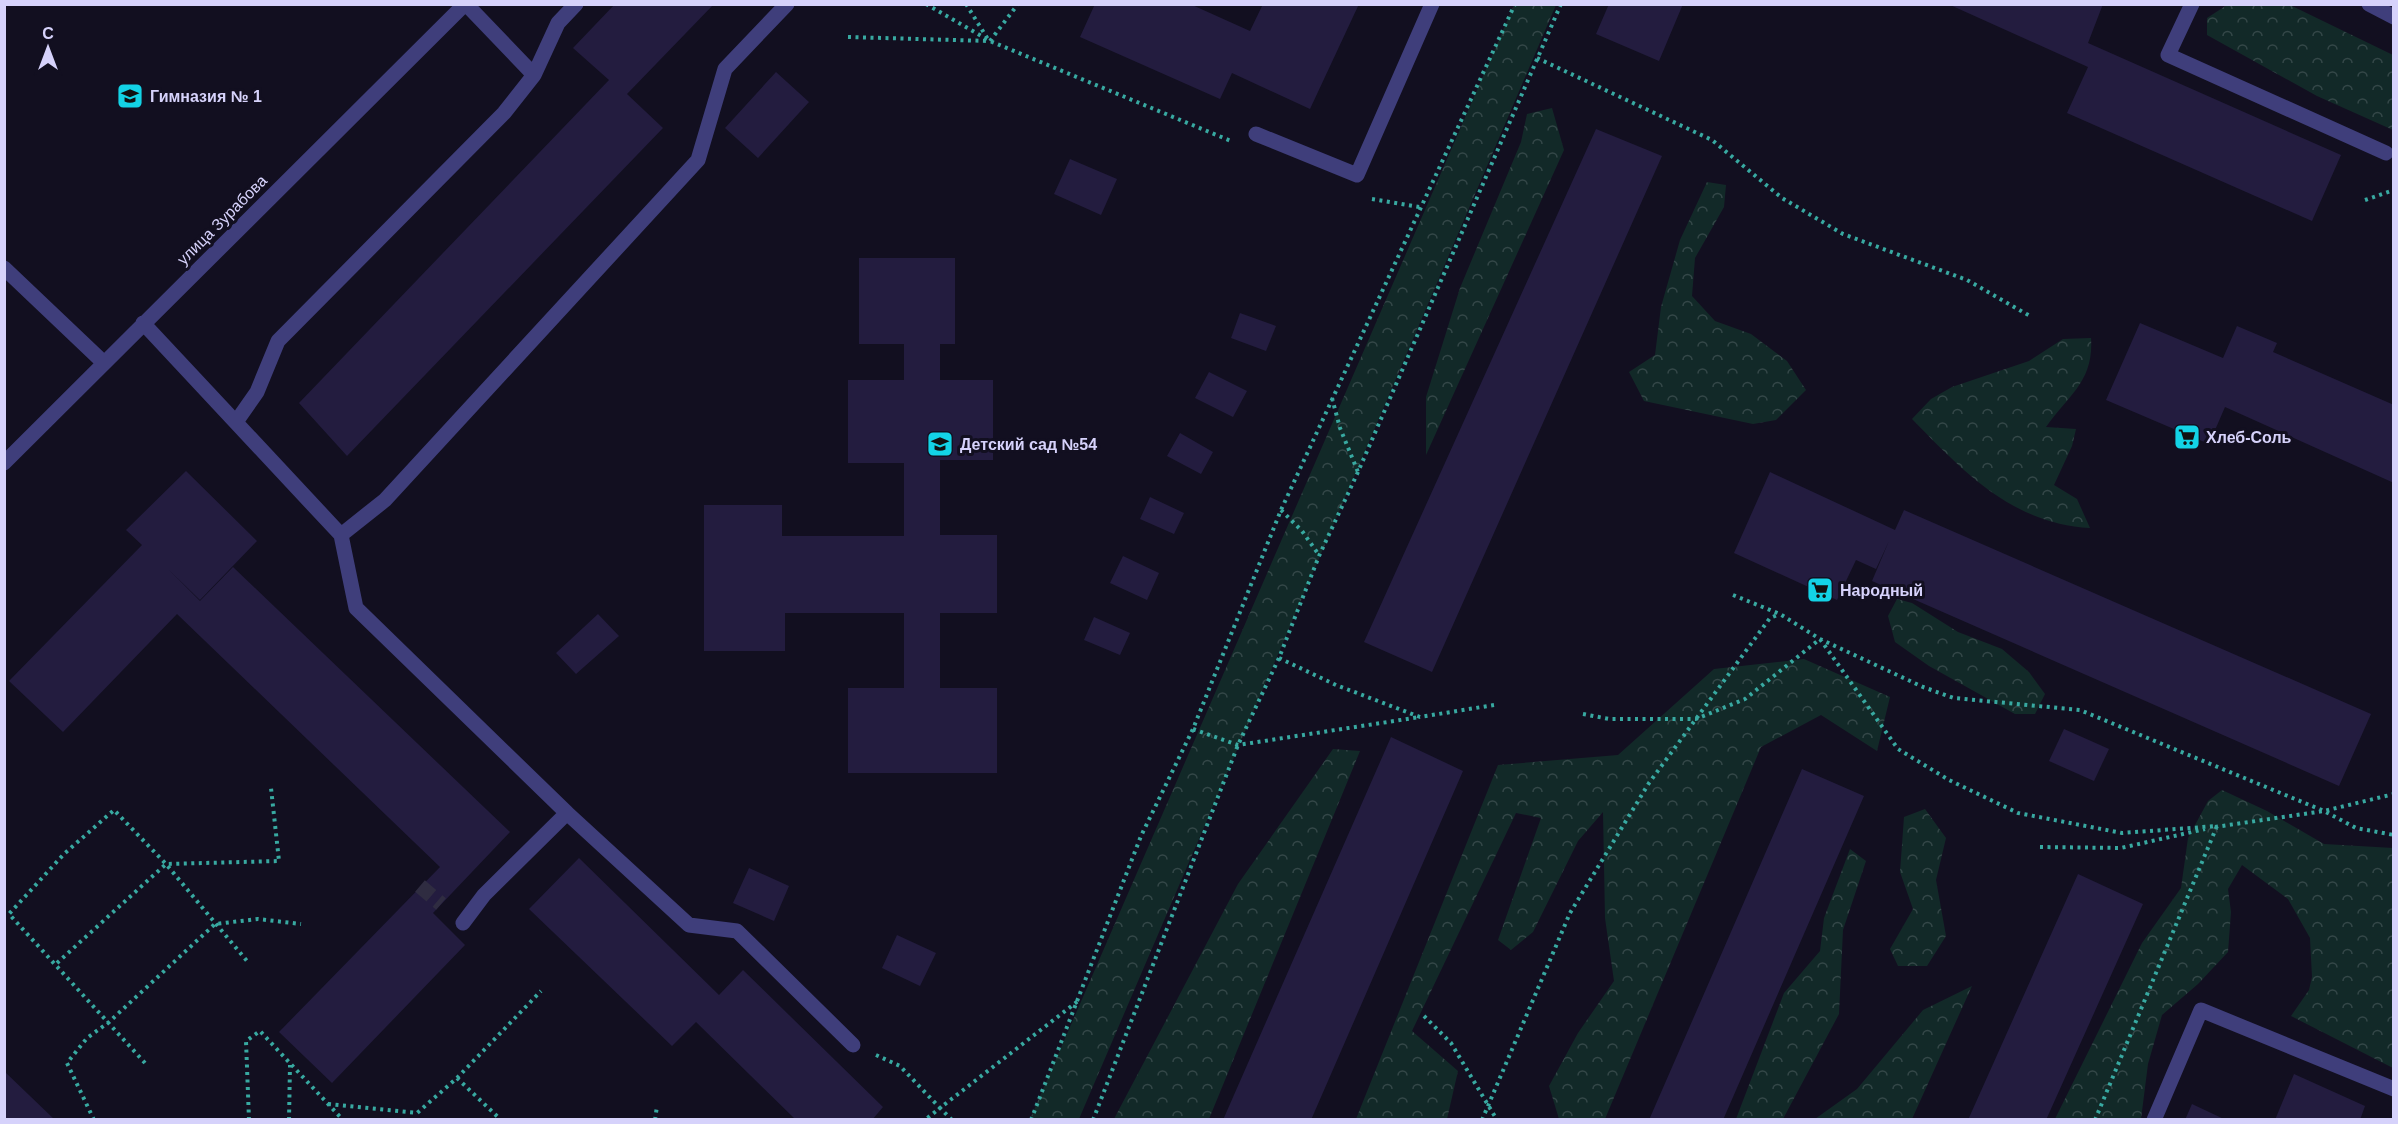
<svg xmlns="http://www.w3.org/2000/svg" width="2398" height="1124" font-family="Helvetica,sans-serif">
  <defs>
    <pattern id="forest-crowns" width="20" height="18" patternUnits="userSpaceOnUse" patternTransform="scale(1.5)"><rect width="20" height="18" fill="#122928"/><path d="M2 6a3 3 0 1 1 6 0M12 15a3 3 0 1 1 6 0" fill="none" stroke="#344748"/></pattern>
  </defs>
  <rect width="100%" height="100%" fill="#120f20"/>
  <path fill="url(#forest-crowns)" d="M1514,5H1556L1079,1119H1030Z
    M2227,5H2290L2393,55V130L2317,96L2207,35V18Z
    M1552,108L1564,150L1426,455V397L1460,288L1521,142L1527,114Z
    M1707,182L1726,185L1724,207L1695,258L1692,296L1715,321L1751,334L1787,361L1806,390L1776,420L1753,424L1644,401L1629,372L1655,355L1661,307L1680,240Z
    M2091,338C2094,381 2069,395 2046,427L2076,429L2072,446L2054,485L2077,499L2090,528C2011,523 1964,472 1912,419L1931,399L1952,387L2029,361L2063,339Z
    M1897,599L1912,603L1958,632L2002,649L2029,672L2045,694L2035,714H2015L1929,666L1895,642L1888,616Z
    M1804,659L1890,697L1877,751L1821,715L1761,747L1605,1119H1559L1549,1086L1578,1033L1614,981L1605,918L1603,812L1578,841L1533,932L1511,950L1498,940L1541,818L1516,813L1412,1031L1458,1071L1447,1119H1356L1498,765L1618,755L1714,669Z
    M1333,749L1360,751L1209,1119H1114L1238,884Z
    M2222,790L2267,811L2324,844L2393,848V1068L2291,1016L2309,990L2312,977L2310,938L2288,899L2242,865L2228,889L2231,912L2228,952L2198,984L2162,1015L2148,1064L2141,1119H2055L2142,943L2181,888L2188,838L2208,801Z
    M1925,809L1946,838L1936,880L1946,936L1927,966H1898L1890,949L1913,909L1900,872L1904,817Z
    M1850,849L1866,861L1843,930L1839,1014L1783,1119H1736L1784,993L1820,951L1824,918Z
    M1972,986L1912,1119H1815L1857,1089L1923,1010Z"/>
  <path fill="#231c3f" d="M615,4H714L627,94L663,128L347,456L299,403L609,80L573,48Z
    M1095,4H1190L1250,31L1263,4H1359L1310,109L1232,73L1220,99L1080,37Z
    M1609,4H1683L1659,61L1596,34Z
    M1948,4H2103L2088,43L2341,155L2312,221L2067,113L2088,67Z
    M776,72L809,102L758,158L725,128Z
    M1596,129L1662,156L1432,672L1364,642Z
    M1070,159L1117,179L1101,215L1054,194Z
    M859,258H955V344H940V380H993V460H940V535H997V613H940V688H997V773H848V688H904V613H785V651H704V505H782V536H904V463H848V380H904V344H859Z
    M1240,313L1276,326L1266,351L1231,338Z
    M2140,323L2223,358L2237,326L2277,343L2273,352L2394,405V483L2225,407L2209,444L2106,400Z
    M1209,372L1247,391L1233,417L1195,398Z
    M1180,433L1213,452L1201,474L1167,456Z
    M186,471L257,541L200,600L169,570L200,601L197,604L233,567L510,832L433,913L465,945L332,1083L279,1032L440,867L177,614L63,732L9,681L142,545L126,530Z
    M1770,472L1895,530L1904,510L2371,714L2339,786L1872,581L1889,541L1876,569L1856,560L1837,600L1734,553Z
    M1150,497L1184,513L1174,534L1140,519Z
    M1123,556L1159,573L1147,600L1110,583Z
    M598,614L619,636L576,674L556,653Z
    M1094,617L1130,633L1120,655L1084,640Z
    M2064,729L2109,749L2094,781L2049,761Z
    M1391,737L1463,771L1311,1120H1223Z
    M1802,769L1864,796L1723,1120H1649Z
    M579,858L719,995L743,970L883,1107L872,1120H796L696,1022L672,1046L529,909Z
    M749,868L789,886L774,921L733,903Z
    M2078,874L2143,904L2046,1120H1968Z
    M897,935L936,953L920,986L882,968Z
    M4,1071L55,1120H4Z
    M2294,1074L2365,1106L2360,1120H2275Z
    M2192,1104L2226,1120H2185Z"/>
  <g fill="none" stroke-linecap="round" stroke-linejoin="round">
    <path stroke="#2f2c41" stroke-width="15" stroke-dasharray="15 8" stroke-linecap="butt" d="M420,886L441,904"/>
    <path stroke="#38a9a1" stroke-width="4" stroke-dasharray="3 4.5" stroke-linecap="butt" d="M926,4L990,41L1231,141
      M966,4L989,41
      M848,37L989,41
      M990,41L1018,4
      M1537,58L1712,140L1782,198L1843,234L1967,280L2030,316
      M1372,199L1419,207
      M2365,200L2394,190
      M1332,398L1340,428L1358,472
      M1281,510L1302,531L1319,555
      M1733,595L1780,614L1820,639L1923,687L1954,698L2080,710L2324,811L2356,828L2394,835
      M1279,658L1336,685L1420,717L1494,705
      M1583,714L1609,719H1696L1745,699L1820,639L1898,749L1949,780L2018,813L2122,833L2217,826L2095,1120
      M1193,729L1238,745L1420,717
      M2215,827L2324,811L2394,794
      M2040,847L2121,848L2205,829
      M57,963L166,864L247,961
      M1424,1016L1451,1043L1497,1120
      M876,1055L900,1066L940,1108L925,1120
      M145,1063L9,914L64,854L114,810L166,864L279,861L271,788
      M457,1078L501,1120
      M328,1104L417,1113L457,1078L541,991
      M94,1120L67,1063L87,1038L109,1022L215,924L258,919L301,924
      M249,1120L246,1041L260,1031L343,1120
      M289,1120L290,1065
      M655,1120L657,1106
      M952,1120L940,1108L1078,1001
      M1031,1120L1141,836L1193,729L1281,510L1515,4
      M1093,1120L1238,745L1279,658L1319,556L1358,472L1561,4
      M1482,1120L1570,913L1649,783L1770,618L1780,614"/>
    <path stroke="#3f3e7b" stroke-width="15" d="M2192,4L2168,55L2386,153
      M2369,4L2394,17
      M534,75L558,23L576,4
      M1256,134L1357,175L1432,4
      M4,268L104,363
      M143,323L341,535L356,608L567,813L484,895L463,923
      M236,422L257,392L278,341L504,113L534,75L466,4
      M4,463L465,4
      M341,535L385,500L698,160L725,69L787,4
      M567,813L689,925L737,931L853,1045
      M2154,1120L2201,1010L2394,1089"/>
  </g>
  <defs>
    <symbol id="school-square" viewBox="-11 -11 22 22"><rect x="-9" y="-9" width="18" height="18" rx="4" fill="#13d3e6" stroke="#120f20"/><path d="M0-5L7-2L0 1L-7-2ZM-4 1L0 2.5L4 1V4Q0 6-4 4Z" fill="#111"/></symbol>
    <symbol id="supermarket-square" viewBox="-11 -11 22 22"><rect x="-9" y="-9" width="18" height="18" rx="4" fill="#13d3e6" stroke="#120f20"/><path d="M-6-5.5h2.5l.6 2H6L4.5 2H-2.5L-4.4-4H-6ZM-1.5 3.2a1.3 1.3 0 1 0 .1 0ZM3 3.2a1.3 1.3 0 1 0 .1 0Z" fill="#111"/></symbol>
  </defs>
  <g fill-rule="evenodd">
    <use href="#school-square" x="115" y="81" width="30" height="30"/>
    <use href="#supermarket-square" x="2172" y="422" width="30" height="30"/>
    <use href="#school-square" x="925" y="429" width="30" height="30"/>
    <use href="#supermarket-square" x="1805" y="575" width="30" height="30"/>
  </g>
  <g text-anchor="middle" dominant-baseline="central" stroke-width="6" stroke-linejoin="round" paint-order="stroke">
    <g font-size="16" font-weight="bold" fill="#d6d2fb" stroke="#120f20" text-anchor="start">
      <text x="150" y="96">Гимназия № 1</text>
      <text x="2206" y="437">Хлеб-Соль</text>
      <text x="960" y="444">Детский сад №54</text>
      <text x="1840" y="590">Народный</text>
    </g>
    <g font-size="16" fill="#d6d2fb" stroke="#120f20">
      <text transform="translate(222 220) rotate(-45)">улица Зурабова</text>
    </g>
  </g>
  <rect width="2398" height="1124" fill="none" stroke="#d6d2fb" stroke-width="12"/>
  <g transform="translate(48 48)" stroke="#120f20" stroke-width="4.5" paint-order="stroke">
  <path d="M0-4.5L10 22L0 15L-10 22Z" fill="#d6d2fb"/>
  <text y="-9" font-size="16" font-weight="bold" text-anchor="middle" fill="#d6d2fb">С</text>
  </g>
</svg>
